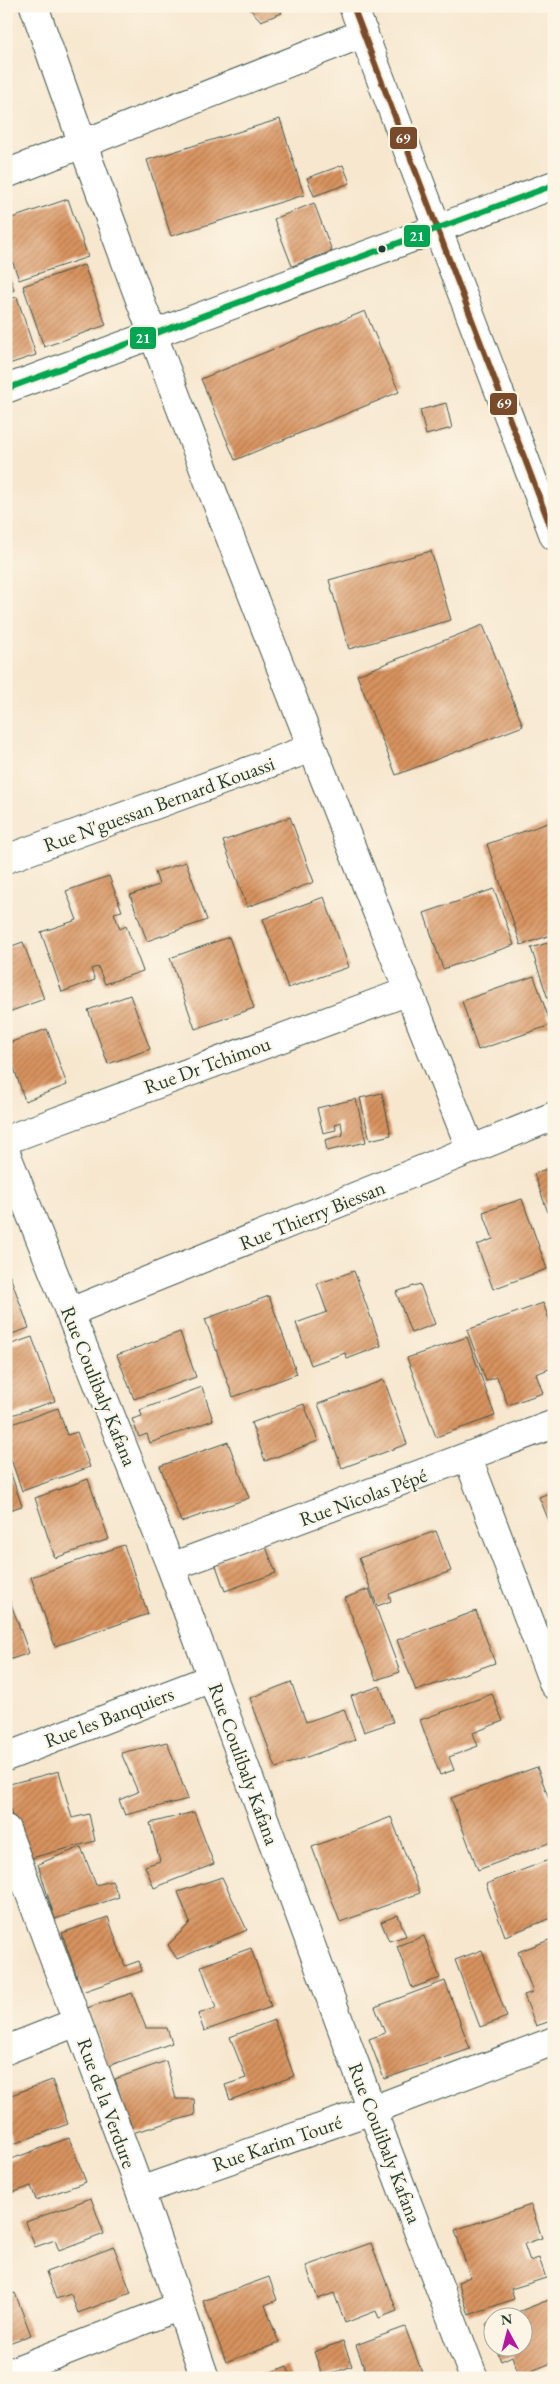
<svg xmlns="http://www.w3.org/2000/svg" width="560" height="2384" font-family="'EB Garamond',serif">
  <defs>
    <pattern id="building-hatch" width="6" height="6" patternUnits="userSpaceOnUse" patternTransform="scale(1.25)"><rect width="6" height="6" fill="#d8935f"/><path d="M-1 1l2-2M0 6l6-6M5 7l2-2" fill="none" stroke="#af794f"/></pattern>
  </defs>
  <rect width="100%" height="100%" fill="#fcf5e5"/>
  <filter id="ink" filterUnits="userSpaceOnUse"><feTurbulence type="fractalNoise" baseFrequency=".02" numOctaves="2"/><feDisplacementMap in="SourceGraphic" scale="10" xChannelSelector="R" yChannelSelector="G"/><feConvolveMatrix kernelMatrix="1 2 1 2 8 2 1 2 1" color-interpolation-filters="sRGB"/></filter>
  <filter id="wash" filterUnits="userSpaceOnUse"><feTurbulence type="fractalNoise" baseFrequency=".0096" numOctaves="4" result="noise"/><feDisplacementMap in="SourceGraphic" scale="20" xChannelSelector="R" yChannelSelector="G"/><feGaussianBlur stdDeviation="1.12" result="paint"/><feColorMatrix in="noise" values="0 0 0 0 0 0 0 0 0 0 0 0 0 0 0 0 0 1.4 0 .05"/><feComposite in="paint" operator="in"/></filter>
  <g filter="url(#wash)">
    <rect width="100%" height="100%" fill="#f7e7cf"/>
    <g id="blocks">
      <path fill="url(#building-hatch)" d="M247,6H278L282,13L261,21Z
        M6,18L11,31L6,33Z
        M280,119L304,195L171,236L147,160Z
        M343,165L350,183L314,196L307,178Z
        M68,199L88,257L19,280L6,243V220Z
        M314,203L332,251L292,266L274,219Z
        M84,265L106,325L44,347L23,286Z
        M7,268L14,290L6,293V269Z
        M17,297L36,355L6,365V300Z
        M365,311L399,392L235,460L201,379Z
        M446,403L452,428L426,435L420,410Z
        M431,551L451,620L349,649L329,580Z
        M483,625L523,726L396,775L357,675Z
        M290,817L314,882L247,907L223,841Z
        M554,821V934L521,945L487,844Z
        M186,862L207,920L147,941L130,895L159,885L155,872Z
        M109,876L122,911L114,913L120,929L126,926L143,971L105,984L98,967L91,969L95,980L62,992L41,932L77,920L66,891Z
        M494,889L514,945L443,969L424,913Z
        M324,897L349,967L288,988L263,919Z
        M229,937L254,1008L195,1029L170,958Z
        M554,941V1014H553L531,948Z
        M23,942L44,999L6,1013V948Z
        M534,976L551,1025L478,1050L462,1001Z
        M130,995L150,1049L108,1064L88,1010Z
        M47,1029L67,1085L25,1101L6,1044Z
        M382,1093L391,1135L370,1140L360,1098Z
        M356,1099L366,1142L327,1151L325,1140L343,1135L341,1122L335,1124L336,1130L323,1133L317,1108Z
        M554,1166V1229L534,1174Z
        M522,1199L547,1269L493,1289L477,1245L493,1239L483,1212Z
        M6,1265L29,1328L6,1336Z
        M354,1271L381,1346L347,1359L345,1353L311,1365L296,1323L327,1312L317,1284Z
        M420,1284L435,1324L411,1333L396,1292Z
        M269,1296L297,1374L233,1397L205,1319Z
        M543,1303L554,1332V1367L536,1374L543,1393L508,1405L497,1377L486,1381L467,1330Z
        M180,1332L196,1377L134,1399L117,1355Z
        M32,1337L55,1401L6,1417V1346Z
        M467,1337L495,1416L436,1437L407,1358Z
        M384,1380L407,1444L342,1468L318,1404Z
        M202,1387L213,1420L150,1443L147,1434L139,1437L132,1419L142,1416L140,1410Z
        M304,1404L318,1441L265,1461L251,1423Z
        M58,1408L67,1435L77,1432L90,1467L22,1491L6,1445V1426Z
        M228,1442L249,1498L181,1522L160,1466Z
        M6,1459L22,1506L6,1511Z
        M88,1479L109,1539L55,1558L35,1498Z
        M554,1491V1533L539,1497Z
        M436,1531L451,1571L389,1594L391,1601L377,1606L359,1558Z
        M265,1544L276,1573L225,1591L215,1563Z
        M124,1545L148,1614L55,1646L31,1577Z
        M369,1589L400,1672L376,1680L345,1598Z
        M6,1590L29,1653L6,1661Z
        M476,1611L495,1663L416,1691L397,1640Z
        M291,1682L306,1722L344,1709L355,1740L276,1768L250,1698Z
        M380,1686L393,1722L364,1732L351,1696Z
        M492,1694L503,1721L473,1733L478,1746L449,1757L454,1770L440,1775L420,1720Z
        M167,1742L188,1799L125,1815L119,1800L138,1792L121,1753Z
        M537,1767L554,1812V1841L478,1870L451,1798Z
        M59,1771L72,1818L89,1814L95,1841L24,1860L6,1794V1785Z
        M194,1812L214,1864L154,1888L145,1866L160,1861L150,1823Z
        M391,1817L420,1893L340,1922L312,1847Z
        M81,1847L96,1885L112,1881L119,1897L55,1919L38,1864Z
        M554,1858V1917L505,1936L486,1884Z
        M222,1877L247,1930L177,1959L168,1945L190,1923L178,1892Z
        M398,1915L406,1936L389,1941L381,1922Z
        M108,1917L125,1966L139,1961L142,1971L82,1992L62,1933Z
        M424,1936L440,1978L412,1988L397,1946Z
        M554,1938V2020L536,2026L524,1995L533,1992L518,1952Z
        M251,1948L271,2007L204,2031L198,2014L216,2008L201,1966Z
        M482,1950L507,2017L480,2027L455,1960Z
        M445,1981L470,2049L384,2079L369,2039L385,2033L375,2007Z
        M132,1993L146,2028H167L172,2043L108,2066L87,2008Z
        M274,2020L294,2076L230,2100L225,2085L246,2078L230,2037Z
        M166,2061L176,2099H194L195,2115L132,2133L115,2079Z
        M52,2080L68,2124L13,2144L10,2133L6,2134V2097Z
        M69,2138L86,2182L36,2200L31,2186L12,2193L6,2178V2161Z
        M91,2198L104,2234L59,2251L55,2240L35,2247L26,2222Z
        M531,2205L542,2238L524,2244L530,2261L539,2258L546,2278L511,2289L514,2299L469,2315L458,2282L470,2277L455,2230Z
        M371,2243L397,2311L379,2318L376,2311L345,2323L334,2293L318,2299L306,2266Z
        M114,2247L131,2293L78,2313L71,2294L56,2299L46,2272Z
        M269,2277L277,2300L265,2305L279,2343L226,2362L203,2301Z
        M15,2293L31,2335L6,2344V2296Z
        M554,2298V2362L519,2376L512,2356L501,2361L495,2346H522V2316H507Z
        M492,2322V2340L486,2324Z
        M405,2327L424,2378H368L356,2345Z
        M343,2341L352,2366L323,2377L314,2352Z
        M287,2366L291,2378H256Z"/>
    </g>
  </g>
  <g filter="url(#ink)">
    <use href="#blocks" fill-opacity="0" stroke="#3f564b" stroke-width="1"/>
    <g fill="none" stroke-linecap="round" stroke-linejoin="round">
      <defs>
        <path id="minor" d="M34,6C168,392 322,771 471,1150
          M6,174L364,33
          M6,389L554,185
          M6,859L312,748
          M6,1140L409,991
          M6,1153L171,1567L372,2110L474,2378
          M70,1312L554,1116
          M468,1458L554,1685
          M171,1567L554,1424
          M6,1757L212,1678
          M6,1829L140,2191L205,2378
          M6,2050L77,2022
          M140,2191L372,2110L554,2041
          M6,2374L180,2306"/>
        <path id="tertiary" d="M353,6L554,536"/>
      </defs>
      <use href="#minor" stroke="#3f564b" stroke-width="30"/>
      <use href="#tertiary" stroke="#3f564b" stroke-width="30"/>
      <use href="#minor" stroke="#fff" stroke-width="28"/>
      <use href="#tertiary" stroke="#fff" stroke-width="28"/>
      <defs>
        <path id="bus-1" d="M353,6L554,536"/>
        <path id="bus-2" d="M6,389L554,185"/>
      </defs>
      <use href="#bus-1" stroke="#fcf5e5" stroke-width="10"/>
      <use href="#bus-2" stroke="#fcf5e5" stroke-width="10"/>
      <use href="#bus-1" stroke="#7a4b2a" stroke-width="6"/>
      <use href="#bus-2" stroke="#00a651" stroke-width="6"/>
    </g>
  </g>
  <circle fill="#1f3d34" stroke="#fcf5e5" stroke-width="2" cx="382" cy="249" r="4.5"/>
  <g text-anchor="middle" dominant-baseline="central" stroke-width="4" stroke-linejoin="round" paint-order="stroke">
    <g font-size="20" fill="#1f3d34" stroke="#fcf5e5">
      <text transform="translate(159 804) rotate(-20)">Rue N'guessan Bernard Kouassi</text>
      <text transform="translate(207 1065) rotate(-20)">Rue Dr Tchimou</text>
      <text transform="translate(312 1215) rotate(-22)">Rue Thierry Biessan</text>
      <text transform="translate(99 1386) rotate(68)">Rue Coulibaly Kafana</text>
      <text transform="translate(363 1497) rotate(-20)">Rue Nicolas Pépé</text>
      <text transform="translate(109 1717) rotate(-21)">Rue les Banquiers</text>
      <text transform="translate(244 1764) rotate(70)">Rue Coulibaly Kafana</text>
      <text transform="translate(107 2103) rotate(70)">Rue de la Verdure</text>
      <text transform="translate(277 2143) rotate(-19)">Rue Karim Touré</text>
      <text transform="translate(385 2143) rotate(69)">Rue Coulibaly Kafana</text>
    </g>
  </g>
  <g stroke="#fcf5e5" stroke-width="2">
    <rect x="389" y="126" width="29" height="24" rx="5" fill="#7a4b2a"/>
    <rect x="403" y="224" width="28" height="24" rx="5" fill="#00a651"/>
    <rect x="129" y="326" width="28" height="24" rx="5" fill="#00a651"/>
    <rect x="489" y="392" width="29" height="24" rx="5" fill="#7a4b2a"/>
  </g>
  <g font-size="14" text-anchor="middle" font-weight="bold" fill="#fff">
    <text x="403" y="143">69</text>
    <text x="417" y="241">21</text>
    <text x="143" y="343">21</text>
    <text x="504" y="408">69</text>
  </g>
  <rect width="560" height="2384" fill="none" stroke="#fcf5e5" stroke-width="25"/>
  <g transform="translate(508 2332) rotate(353)"><circle r="24" fill="#fcf5e5" stroke="#a4ab9e"/>
  <path d="M0-4L9 19L0 12L-9 19Z" fill="#b5179e"/>
  <text y="-8" font-size="14" font-weight="bold" text-anchor="middle" fill="#1f3d34">N</text>
  </g>
</svg>
